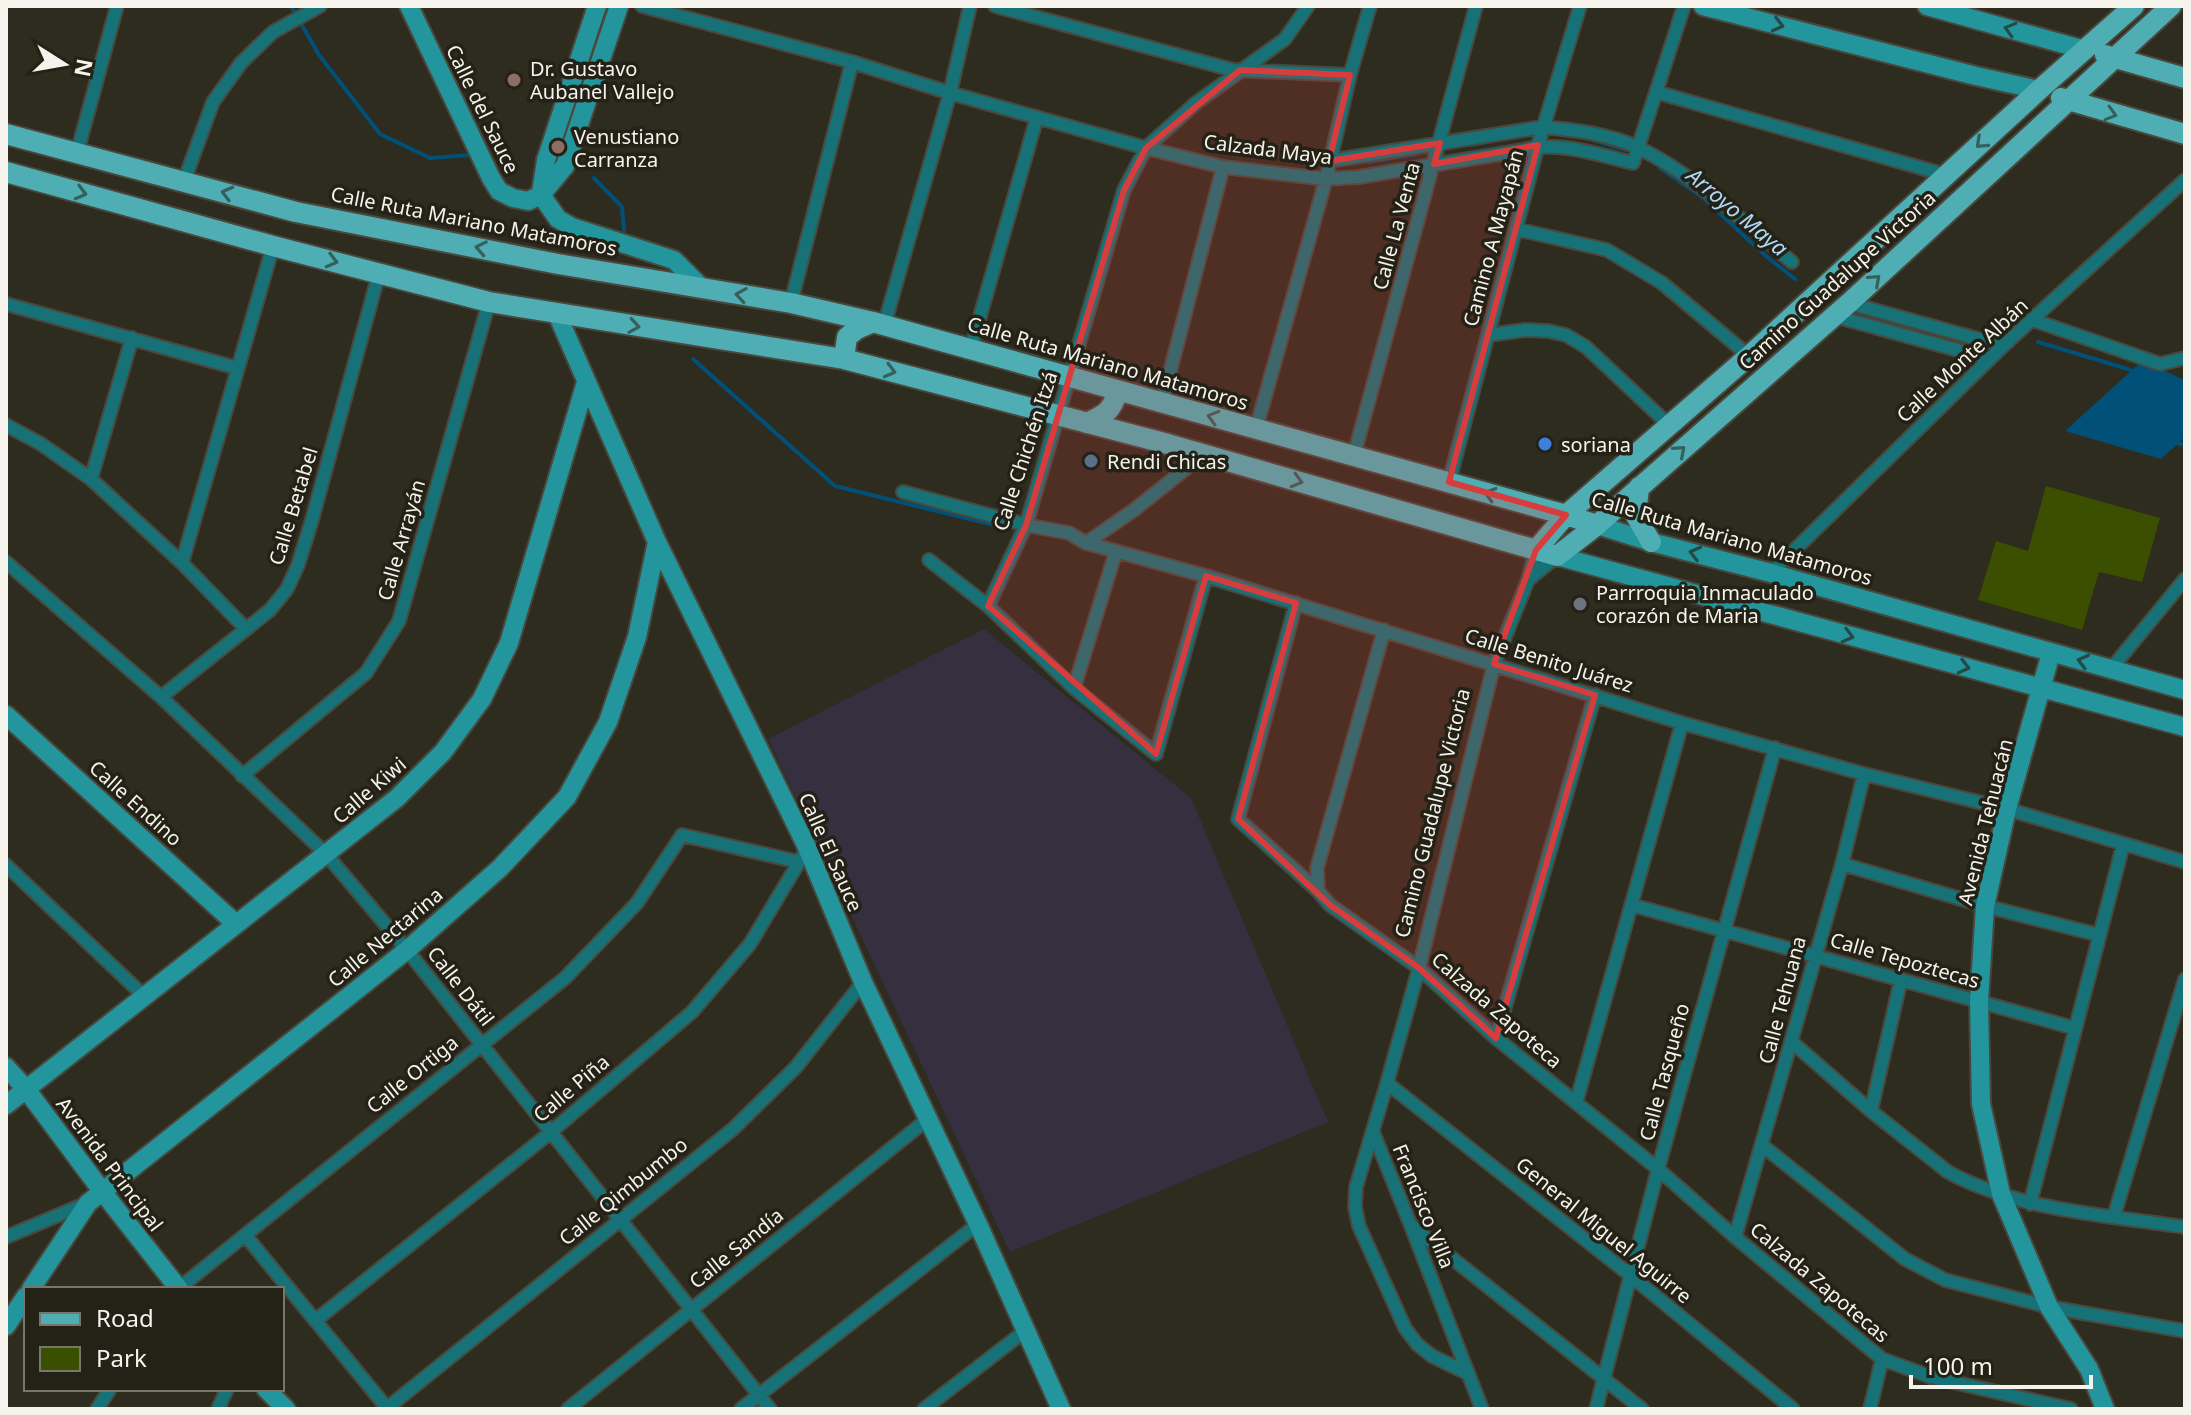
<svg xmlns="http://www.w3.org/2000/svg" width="2191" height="1415" font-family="'Noto Sans',sans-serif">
  <rect width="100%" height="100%" fill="#2e2b1f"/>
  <path fill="#352f40" d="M984,629L1191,798L1328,1122L1010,1252L768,739Z"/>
  <path fill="#3a5000" d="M2046,486L2160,518L2142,582L2099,572L2082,630L1978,600L1996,541L2028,551Z"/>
  <path fill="#005077" d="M2142,361L2185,380V437L2161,459L2065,431Z"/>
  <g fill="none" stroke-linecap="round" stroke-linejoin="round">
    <path stroke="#005077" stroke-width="4" d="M291,6L319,55L380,134L430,158L471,155
      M1590,139L1626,150
      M1472,145L1503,139
      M1368,162L1416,154
      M1660,168L1701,196L1767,257L1795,279
      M594,178L622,207L624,230
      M1858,314L1930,336
      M2038,342L2131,370
      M693,359L835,486L1006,528
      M2177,443L2185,445"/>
    <defs>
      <path id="street" d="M642,6L852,62L950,93L1146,148L1223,167L1326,179L1359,177L1524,150C1555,140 1601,155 1633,163L1684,6
        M995,6L1233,70L1350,75
        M1656,92L1946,175
        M77,153L117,6
        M1329,161L1543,127C1575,130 1610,134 1639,148C1694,175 1745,223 1792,262
        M184,181L213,102L241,63L273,32L320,6
        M1516,229L1607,250L1662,283L1749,356
        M791,303L852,62
        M1849,303L2003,346
        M6,304L237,368
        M1834,316L1990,359
        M2033,320L2160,364L2185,358
        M884,326L950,93L970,6
        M1488,335L1525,330L1548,331L1566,335L1586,347L1669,425
        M971,348L1037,117
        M1162,403L1223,167
        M6,425L41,444L91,479L182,563L246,629
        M1256,429L1326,179L1350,75L1370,6
        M1354,455L1476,6
        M91,479L132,338
        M1449,482L1538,145L1580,6
        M903,492L1026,525L1069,533L1086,543L1206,576L1682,723L1864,774L2007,809L2185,862
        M1086,543L1134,510L1203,455
        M929,560L988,606L1074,688L1156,754L1206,576
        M6,562L161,697L326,854L407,950L770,1409
        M182,563L273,246
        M1771,573L2003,346L2185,180
        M1528,580L1557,556
        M1296,603L1238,819L1318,891L1330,905L1419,968L1496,1038L1658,1169L1735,1237L1882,1359L1931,1377L2071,1409
        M988,606L1026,525L1124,190L1146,148L1196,103L1285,39L1308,6
        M2111,669L2185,579
        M1074,688L1116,551
        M161,697L270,610L287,589L298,565L312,520L379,273
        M242,776L366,673L399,621L489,302
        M1842,864L1985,906L2099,935
        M6,865L144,996
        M1318,891L1317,868L1384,630
        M1632,905L2074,1028
        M1496,1038L1595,695
        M1792,1042L1871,1111L1948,1172C2020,1211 2106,1215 2185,1227
        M1387,1083L1630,1275L1793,1409
        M1576,1103L1682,723
        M1871,1111L1901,979
        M1373,1132L1411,1226L1482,1409
        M1763,1146L1905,1259L1945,1280L2049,1307L2185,1331
        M2030,1204L2123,845
        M2114,1216L2185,979
        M1414,1228L1642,1409
        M245,1235L387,1408
        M6,1237L85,1204
        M1735,1237L1842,864L1864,774
        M178,1289L565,978L637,903L682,835L799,862
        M316,1320L551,1132L692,1012L750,944L802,857
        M1467,1373L1432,1356L1417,1344L1405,1328L1359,1226L1355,1207L1356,1187L1387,1083L1419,968L1494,664L1528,580L1536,550
        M97,1409L110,1389
        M218,1409L227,1389
        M386,1409L733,1129L796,1067L863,982
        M568,1409L929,1118
        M741,1409L978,1224
        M924,1409L1025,1331
        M1596,1409L1658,1169L1775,748
        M1870,1409L1882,1359"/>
      <path id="secondary" d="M409,6L491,178L499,191L513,198L528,201L541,195L565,166L619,6
        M1703,6L1976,76L2039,90
        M1927,6L2085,50
        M541,193L546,160L597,6
        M541,195L558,219L572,227L674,260L702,288
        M557,314L657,542L806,845L863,982L978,1224L1061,1409
        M1597,525L1651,542L1771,573L2185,690
        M1557,556L2185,727
        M2051,653L2007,809L1985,906L1979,1001L1981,1104L2001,1194L2049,1307L2089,1369L2105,1409
        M6,715L235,923
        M6,1067L26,1089L102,1191L179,1289
        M6,1105L397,798L443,752L482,699L509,643L586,382
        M31,1289L88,1203L407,950L500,868L567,797L608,722L637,637L657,542
        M6,1326L26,1296
        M266,1389L286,1409"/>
      <path id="primary" d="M2105,55L2185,78
        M2061,98L2185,134
        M6,134L296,212L558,264L791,303L873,322L1566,515L1597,525
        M6,172L273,246L489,302L844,359L1168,444L1557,556L1597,525L1849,303L2171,6
        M844,359L847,337L857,329L873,322
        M1087,423C1106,414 1111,412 1118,391
        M1639,487L1636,516L1651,542
        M1536,550L1566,515L1749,356L2039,90L2134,6"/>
    </defs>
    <use href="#street" stroke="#4a473c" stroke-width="16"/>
    <use href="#secondary" stroke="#4a473c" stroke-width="22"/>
    <use href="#primary" stroke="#4a473c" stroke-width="24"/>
    <use href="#street" stroke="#177277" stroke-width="12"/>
    <use href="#secondary" stroke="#23959d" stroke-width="18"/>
    <use href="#primary" stroke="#4eaeb4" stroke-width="20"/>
  </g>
  <defs><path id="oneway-chevron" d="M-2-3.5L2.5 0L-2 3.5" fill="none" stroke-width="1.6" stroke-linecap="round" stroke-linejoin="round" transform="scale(2)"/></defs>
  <g stroke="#244a45">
    <use href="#oneway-chevron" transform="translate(1778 25) rotate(14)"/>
    <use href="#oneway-chevron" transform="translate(2010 29) rotate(-164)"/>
    <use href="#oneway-chevron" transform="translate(1695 553) rotate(-166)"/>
    <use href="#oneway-chevron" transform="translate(1848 636) rotate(15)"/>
    <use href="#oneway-chevron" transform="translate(2083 661) rotate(-165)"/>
    <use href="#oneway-chevron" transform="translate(1964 667) rotate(15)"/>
  </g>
  <g stroke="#37605d">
    <use href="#oneway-chevron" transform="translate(2111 114) rotate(16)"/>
    <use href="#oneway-chevron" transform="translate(1981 143) rotate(137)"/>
    <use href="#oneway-chevron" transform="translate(81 193) rotate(15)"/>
    <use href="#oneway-chevron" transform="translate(227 193) rotate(-165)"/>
    <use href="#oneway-chevron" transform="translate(481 248) rotate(-169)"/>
    <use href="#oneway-chevron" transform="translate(332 261) rotate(15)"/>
    <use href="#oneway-chevron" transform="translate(1875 280) rotate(-42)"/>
    <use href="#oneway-chevron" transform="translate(741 295) rotate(-171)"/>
    <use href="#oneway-chevron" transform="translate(634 326) rotate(9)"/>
    <use href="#oneway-chevron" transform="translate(890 371) rotate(15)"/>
    <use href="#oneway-chevron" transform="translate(1213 417) rotate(-164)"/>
    <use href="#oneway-chevron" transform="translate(1680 451) rotate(-41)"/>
    <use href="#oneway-chevron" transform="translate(1297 481) rotate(16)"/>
    <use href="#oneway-chevron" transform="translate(1490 494) rotate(-163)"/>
  </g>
  <path fill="#d93c3c" fill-opacity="0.2" stroke="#d93c3c" stroke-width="6" stroke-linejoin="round" d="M1240,70L1350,75L1329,161L1440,143L1434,164L1538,145L1449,482L1566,515L1536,550L1494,664L1595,695L1496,1038L1419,968L1330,905L1238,819L1296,603L1206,576L1156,754L988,606L1026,525L1124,190L1146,148Z"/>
  <g fill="#8d6e63" stroke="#242116" stroke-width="3">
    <circle cx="514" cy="80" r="8"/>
    <circle cx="558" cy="147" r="8"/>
  </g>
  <circle fill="#3f7fe0" stroke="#242116" stroke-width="3" cx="1545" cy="444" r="8"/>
  <circle fill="#5c6f8a" stroke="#242116" stroke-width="3" cx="1091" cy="461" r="8"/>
  <circle fill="#6b7280" stroke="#242116" stroke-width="3" cx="1580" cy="604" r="8"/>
  <g text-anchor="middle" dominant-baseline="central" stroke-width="7" stroke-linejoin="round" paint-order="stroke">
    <g font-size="20" fill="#f5f3eb" stroke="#242116" text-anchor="start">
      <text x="530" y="68">Dr. Gustavo<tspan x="530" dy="23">Aubanel Vallejo</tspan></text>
      <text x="574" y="136">Venustiano<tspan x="574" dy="23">Carranza</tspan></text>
      <text x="1561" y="444">soriana</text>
      <text x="1107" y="461">Rendi Chicas</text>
      <text x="1596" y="592">Parrroquia Inmaculado<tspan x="1596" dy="23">corazón de Maria</tspan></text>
    </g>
    <g font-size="20" fill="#f5f3eb" stroke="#242116">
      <text transform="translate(483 109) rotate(64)">Calle del Sauce</text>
      <text transform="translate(1268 149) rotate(7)">Calzada Maya</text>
      <text transform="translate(474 221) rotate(11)">Calle Ruta Mariano Matamoros</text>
      <text transform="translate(1396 226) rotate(-75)">Calle La Venta</text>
      <text transform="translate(1493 238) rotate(-75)">Camino A Mayapán</text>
      <text transform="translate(1837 280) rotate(-42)">Camino Guadalupe Victoria</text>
      <text transform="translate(1962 360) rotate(-43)">Calle Monte Albán</text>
      <text transform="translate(1108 363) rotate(16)">Calle Ruta Mariano Matamoros</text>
      <text transform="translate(1025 451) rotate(-72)">Calle Chichén Itzá</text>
      <text transform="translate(293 506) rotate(-73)">Calle Betabel</text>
      <text transform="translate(1732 538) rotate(16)">Calle Ruta Mariano Matamoros</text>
      <text transform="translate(401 540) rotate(-74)">Calle Arrayán</text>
      <text transform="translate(1549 660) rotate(17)">Calle Benito Juárez</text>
      <text transform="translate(369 790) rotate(-41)">Calle Kiwi</text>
      <text transform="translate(136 803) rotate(42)">Calle Endino</text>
      <text transform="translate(1432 813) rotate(-76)">Camino Guadalupe Victoria</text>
      <text transform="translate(1985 822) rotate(-76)">Avenida Tehuacán</text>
      <text transform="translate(831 852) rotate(66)">Calle El Sauce</text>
      <text transform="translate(385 937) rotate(-40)">Calle Nectarina</text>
      <text transform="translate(1905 960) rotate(16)">Calle Tepoztecas</text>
      <text transform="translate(461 986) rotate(52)">Calle Dátil</text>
      <text transform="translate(1782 1000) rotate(-75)">Calle Tehuana</text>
      <text transform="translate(1497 1010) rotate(41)">Calzada Zapoteca</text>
      <text transform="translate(1664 1072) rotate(-75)">Calle Tasqueño</text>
      <text transform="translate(412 1074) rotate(-39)">Calle Ortiga</text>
      <text transform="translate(571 1088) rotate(-40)">Calle Piña</text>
      <text transform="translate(110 1164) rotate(53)">Avenida Principal</text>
      <text transform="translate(623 1191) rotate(-39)">Calle Qimbumbo</text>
      <text transform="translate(1424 1206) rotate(68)">Francisco Villa</text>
      <text transform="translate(1604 1230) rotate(39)">General Miguel Aguirre</text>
      <text transform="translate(736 1248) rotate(-39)">Calle Sandía</text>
      <text transform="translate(1820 1282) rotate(40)">Calzada Zapotecas</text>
    </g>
    <g font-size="22" font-style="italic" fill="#b0d9f5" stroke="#242116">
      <text transform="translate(1738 211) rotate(40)">Arroyo Maya</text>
    </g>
  </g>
  <rect width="2191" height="1415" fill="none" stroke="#f5f3eb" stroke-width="16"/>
  <rect x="24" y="1287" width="260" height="104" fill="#242116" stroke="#78756b" stroke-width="2"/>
  <rect x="40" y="1313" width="40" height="12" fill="#4eaeb4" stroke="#78756b" stroke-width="2"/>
  <text x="96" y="1327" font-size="24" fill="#f5f3eb">Road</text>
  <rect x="40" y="1347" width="40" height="24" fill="#3a5000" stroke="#78756b" stroke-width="2"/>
  <text x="96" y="1367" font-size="24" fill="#f5f3eb">Park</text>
  <g transform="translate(64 64) rotate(101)" stroke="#242116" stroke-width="6" paint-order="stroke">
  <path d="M0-6L14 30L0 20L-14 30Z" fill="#f5f3eb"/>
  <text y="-12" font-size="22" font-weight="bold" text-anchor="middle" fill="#f5f3eb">N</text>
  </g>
  <path d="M1911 1375v12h180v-12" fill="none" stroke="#f5f3eb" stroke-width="4"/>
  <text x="1923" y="1375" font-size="24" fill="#f5f3eb" stroke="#242116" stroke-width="6" paint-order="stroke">100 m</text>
</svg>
